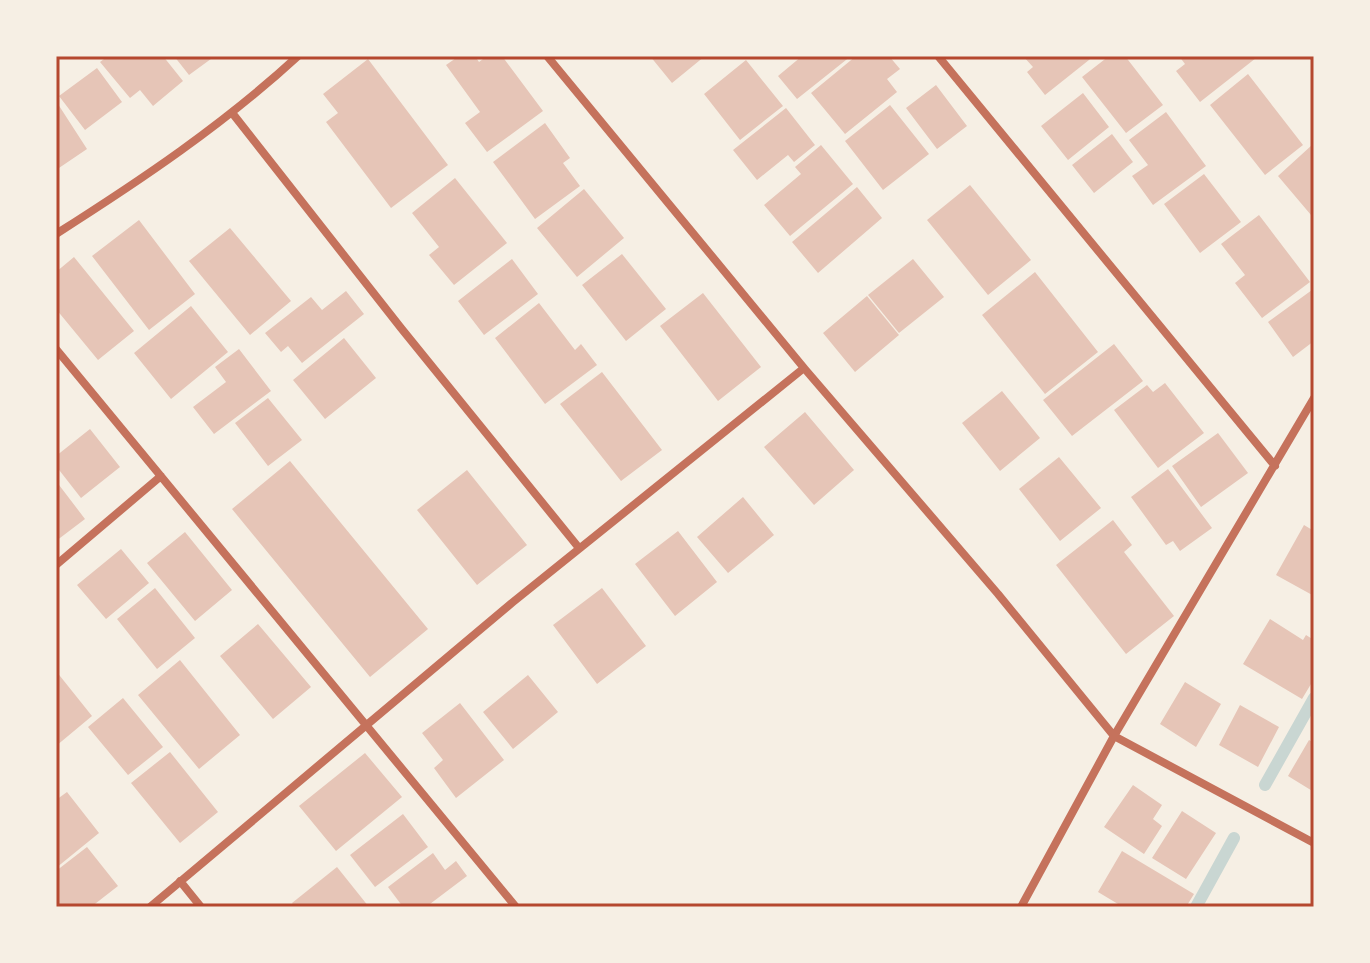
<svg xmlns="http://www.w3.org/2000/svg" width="1370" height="963" font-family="'Fira Sans',sans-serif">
  <rect width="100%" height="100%" fill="#f6efe4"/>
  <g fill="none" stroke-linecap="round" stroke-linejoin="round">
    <path stroke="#c9d6d2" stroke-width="12" d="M1265,785L1314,698
      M1196,907L1234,838"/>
  </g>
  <path fill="#e6c5b7" d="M108,56H163L183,81L153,106L140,90L130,98L100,62Z
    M174,56H215L189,75Z
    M459,56H475L479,62L487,56H502L543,111L487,152L465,123L480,112L446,65Z
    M650,56H705L672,83Z
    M802,56H851L797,99L778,76Z
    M856,56H889L900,69L887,79L897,92L845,134L811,93Z
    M1023,56H1094L1045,95L1027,72L1033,67Z
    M1109,56H1125L1163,105L1126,133L1082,77Z
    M1179,56H1255L1256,58L1200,102L1176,71L1185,64Z
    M368,59L448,165L391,208L326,122L338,113L323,94Z
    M746,60L783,106L740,140L704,94Z
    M97,68L122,102L85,130L59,96Z
    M1248,74L1303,145L1265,175L1210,105Z
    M936,85L967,126L937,149L906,108Z
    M1083,93L1109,127L1068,160L1041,126Z
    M56,101L87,149L56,170Z
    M890,105L929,154L883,190L845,141Z
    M786,108L815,145L794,162L788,155L757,180L733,150Z
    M1166,112L1206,166L1153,205L1132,176L1148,165L1129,140Z
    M545,123L570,158L563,163L580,186L535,219L493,162Z
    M1112,134L1133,162L1094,193L1072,165Z
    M821,145L853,184L790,236L764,205L801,174L795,167Z
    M1312,145L1314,212L1311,215L1278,176Z
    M1204,174L1241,222L1200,253L1164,204Z
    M455,178L507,243L454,285L429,255L439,247L412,213Z
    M970,185L1031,260L988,295L927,220Z
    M857,187L882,218L818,273L792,242Z
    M584,189L624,238L577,277L537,228Z
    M1259,215L1310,282L1262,318L1235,283L1245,275L1221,244Z
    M139,220L195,294L149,330L92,256Z
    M230,228L291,301L250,335L189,261Z
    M622,254L666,309L626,341L582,285Z
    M74,257L134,331L98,360L56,309V272Z
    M512,259L538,294L484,335L458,301Z
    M913,259L944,297L899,333L868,295Z
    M1035,272L1098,352L1045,394L982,315Z
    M1312,290L1314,341L1293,357L1268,322Z
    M346,291L364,314L302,363L288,346L281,352L265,333L311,297L322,310Z
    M703,293L761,367L718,401L660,326Z
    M867,296L899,335L855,372L823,333Z
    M539,303L575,350L581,344L597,365L545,404L495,338Z
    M191,306L228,352L171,399L134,353Z
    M344,338L376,378L325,419L293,380Z
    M1114,344L1143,381L1072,436L1043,400Z
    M239,349L271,391L214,434L193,407L226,382L215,367Z
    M602,372L662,450L621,481L560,404Z
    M1165,383L1204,433L1158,468L1114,410L1147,385L1153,392Z
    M1002,391L1040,438L1000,471L962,423Z
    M268,398L302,440L268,466L235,423Z
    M805,412L854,470L814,505L764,447Z
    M90,429L120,467L81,498L56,466V456Z
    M1218,433L1248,473L1201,507L1172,466Z
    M1059,457L1101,508L1060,541L1019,489Z
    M290,461L428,629L370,677L232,509Z
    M1168,469L1212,528L1180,551L1173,541L1166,545L1131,497Z
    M467,470L527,545L477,585L417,510Z
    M56,481L85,519L56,541Z
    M743,497L774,535L728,573L697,537Z
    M1113,520L1132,545L1124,552L1174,616L1126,654L1056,565Z
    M1304,525L1314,531V596L1276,575Z
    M678,531L717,582L675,616L635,564Z
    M185,532L232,590L195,621L147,563Z
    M121,549L149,583L106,619L77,585Z
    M155,588L195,638L157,669L117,619Z
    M602,588L646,646L597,684L553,625Z
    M1270,619L1303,640L1306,635L1314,640V679L1302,699L1243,664Z
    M258,624L311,687L273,719L220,656Z
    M180,660L240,735L199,769L138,695Z
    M56,671L92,716L56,746Z
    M528,675L558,712L513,749L483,712Z
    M1185,682L1221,704L1196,747L1160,724Z
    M123,698L163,747L128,775L88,727Z
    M460,703L504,760L456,798L434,768L443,760L422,733Z
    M1240,705L1279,727L1258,767L1219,745Z
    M1309,740L1314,743V792L1288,776Z
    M170,752L218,812L180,843L131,783Z
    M365,753L402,797L336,851L299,806Z
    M1133,785L1162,805L1153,819L1162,826L1144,854L1104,827Z
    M67,792L99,833L56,868V800Z
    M1182,811L1216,833L1186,879L1152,858Z
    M403,814L428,847L375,887L350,855Z
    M87,847L118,886L91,907H56V871Z
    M1122,851L1194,894L1186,907H1123L1098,892Z
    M433,853L445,870L456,861L467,876L426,907H403L388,887Z
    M337,867L369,907H295L292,903Z"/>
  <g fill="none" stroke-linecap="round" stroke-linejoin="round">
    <path stroke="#c5725c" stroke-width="8" d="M938,56L1275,466
      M1313,56L1314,57
      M233,114L401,328L579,548
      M56,234C141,180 223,125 298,56
      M56,349L516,907
      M804,368L998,594L1114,736L1314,843
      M56,565L161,476
      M180,881L201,907
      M150,907L513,602L804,368L547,56
      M1021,907L1114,736L1314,398"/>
  </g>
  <rect width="1370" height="963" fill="none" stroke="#f6efe4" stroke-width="116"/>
  <rect x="58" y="58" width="1254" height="847" fill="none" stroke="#b5482f" stroke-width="3"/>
</svg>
